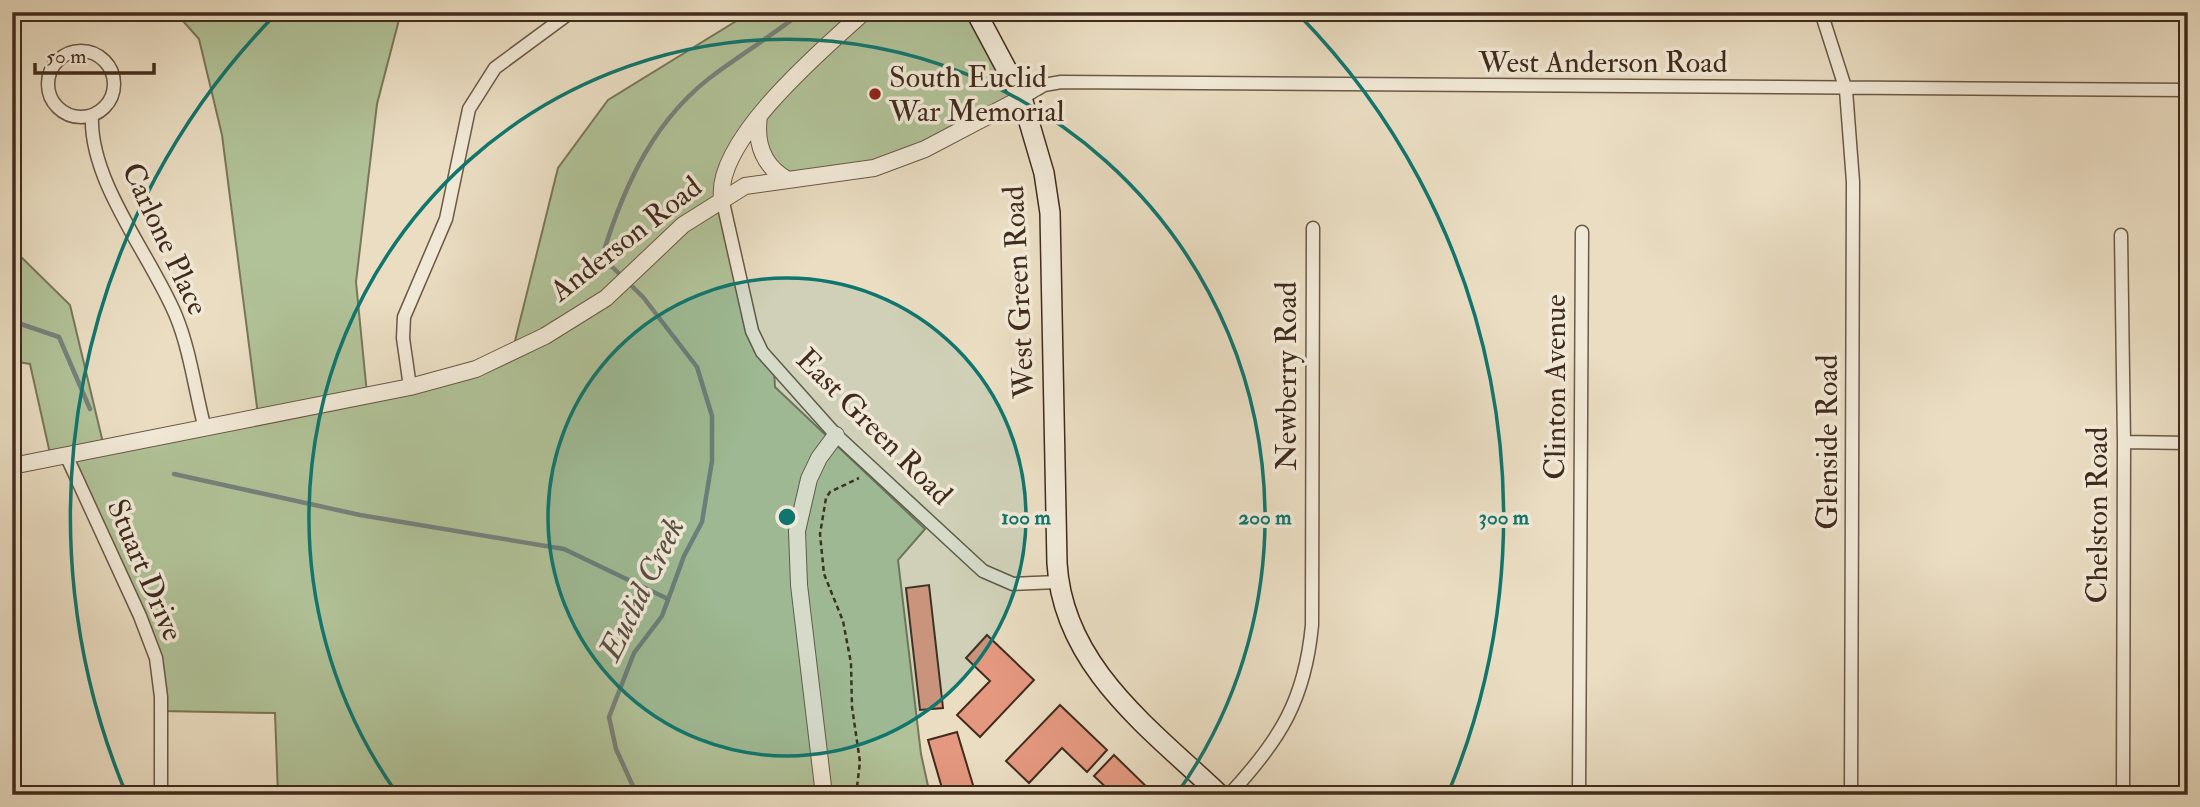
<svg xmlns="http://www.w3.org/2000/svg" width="2200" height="807" font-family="'IM FELL Double Pica',serif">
  <rect width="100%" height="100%" fill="#eaddc2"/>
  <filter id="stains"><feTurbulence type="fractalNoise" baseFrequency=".00286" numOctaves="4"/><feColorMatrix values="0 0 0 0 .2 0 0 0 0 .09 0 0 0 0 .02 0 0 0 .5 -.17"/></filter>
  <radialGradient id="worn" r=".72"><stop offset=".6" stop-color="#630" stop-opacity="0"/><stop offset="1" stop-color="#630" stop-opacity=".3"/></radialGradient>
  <path fill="#b1c298" stroke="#79765a" stroke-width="2" d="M175,12H401L377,104L356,282L367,394L512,353L558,168L608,100L751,12H976L1022,98L905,158L776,174L757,127L723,178L752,331L774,369L775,387L925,529L898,560L921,754L930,795H278L275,713L160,711L156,658L66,455L51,458L30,364L12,361V248L70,305L104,447L258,415L222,135L199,39Z"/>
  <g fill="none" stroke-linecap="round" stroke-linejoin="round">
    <path stroke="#76817b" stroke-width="4.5" d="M12,321L59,337L90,409
      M174,474L360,515L564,549L668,599
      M637,795L616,749L609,717L634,653L662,616L684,556L702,522L712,461V416L697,367L643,297L602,257C624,185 655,116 719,71C747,51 775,33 802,12"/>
  </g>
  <path fill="#e4987f" stroke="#412b1d" stroke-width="2" d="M929,585L943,708L920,710L906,588Z
    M987,635L1034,680L980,737L957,715L990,681L966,658Z
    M1060,705L1107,750L1087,772L1062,748L1029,783L1006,761Z
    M957,732L976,795H944L928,740Z
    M1114,755L1155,795H1114L1094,776Z"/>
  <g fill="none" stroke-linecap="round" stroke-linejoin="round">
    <defs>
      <path id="minor" d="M1821,12L1846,90L1853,182L1851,795
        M48 84a33 33 0 1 1 66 0a33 33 0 1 1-66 0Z
        M1022,98L1044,85L1061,82L2188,90
        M92,116C89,182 152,257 176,316C190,350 195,390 204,425
        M722,198L752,331L762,352L836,435L983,571L1013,584L1058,582
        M2121,235L2124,442L2123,795
        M410,387L403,338L404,317L446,219L469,109L495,68L571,12
        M2124,442L2188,443
        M66,455L140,616L156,658L161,697V795
        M1229,795C1280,740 1305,700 1312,625L1313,228
        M1579,795L1582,232"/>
      <path id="tertiary" d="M759,116C755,144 764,167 788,180
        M722,198C715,140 824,48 864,12
        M12,466L410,387L476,369L545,336L606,298L683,225L745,186L874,168L925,149L1022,98
        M824,795L799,585L797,531L809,479L819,458L836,435"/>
      <path id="secondary" d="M976,12L1022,98L1044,173L1050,213L1057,563C1063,667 1151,729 1220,795"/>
    </defs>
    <use href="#minor" stroke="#6b5846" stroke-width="15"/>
    <use href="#tertiary" stroke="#6b5846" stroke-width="18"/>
    <use href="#secondary" stroke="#412b1d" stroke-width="22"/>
    <path stroke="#412b1d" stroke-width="2.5" stroke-dasharray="5 3.5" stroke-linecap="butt" d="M856,795L860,762L852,707L851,663L843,621L824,574L820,534L826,498L830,492L859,478"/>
    <use href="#minor" stroke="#f1e9d7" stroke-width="12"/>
    <use href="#tertiary" stroke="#f1e9d7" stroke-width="16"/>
    <use href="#secondary" stroke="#f1e9d7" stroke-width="19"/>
  </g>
  <circle cx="787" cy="517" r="239" fill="#0f766e" fill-opacity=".12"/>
  <g fill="none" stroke="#0f766e" stroke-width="3.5">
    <circle cx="787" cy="517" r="239"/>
    <path d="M398 795A478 478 0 1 1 1176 795"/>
    <path d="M125 791A717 717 0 0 1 276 14M1298 14A717 717 0 0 1 1449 791"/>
  </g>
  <circle fill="#8f2418" stroke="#f1e9d7" stroke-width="2.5" cx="875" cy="94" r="7"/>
  <g text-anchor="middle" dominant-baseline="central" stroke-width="7" stroke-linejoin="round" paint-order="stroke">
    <g font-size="30" fill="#412b1d" stroke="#f1e9d7">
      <text x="1603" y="62">West Anderson Road</text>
      <text transform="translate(165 239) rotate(65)">Carlone Place</text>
      <text transform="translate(626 239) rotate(-38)">Anderson Road</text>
      <text transform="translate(1019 292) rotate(-93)">West Green Road</text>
      <text transform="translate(1286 376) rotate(-90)">Newberry Road</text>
      <text transform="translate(1555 387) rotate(-90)">Clinton Avenue</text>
      <text transform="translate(874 427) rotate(45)">East Green Road</text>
      <text transform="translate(1827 442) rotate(-90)">Glenside Road</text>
      <text transform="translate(2097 515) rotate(-90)">Chelston Road</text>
      <text transform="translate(145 570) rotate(67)">Stuart Drive</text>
    </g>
    <g font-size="30" fill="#412b1d" stroke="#f1e9d7" text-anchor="start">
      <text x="889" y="77">South Euclid<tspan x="889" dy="34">War Memorial</tspan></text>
    </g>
    <g font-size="32" font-style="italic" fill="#574f44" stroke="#f1e9d7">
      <text transform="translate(642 589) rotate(-64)">Euclid Creek</text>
    </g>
  </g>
  <circle cx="787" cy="517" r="10" fill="#0f766e" stroke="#f1e9d7" stroke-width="3.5"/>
  <g font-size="21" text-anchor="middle" font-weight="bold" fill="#0f766e" stroke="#f1e9d7" stroke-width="7" stroke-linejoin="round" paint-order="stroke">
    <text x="1026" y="524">100 m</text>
    <text x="1265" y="524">200 m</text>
    <text x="1504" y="524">300 m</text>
  </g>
  <rect width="2200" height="807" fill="none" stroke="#eaddc2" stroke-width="42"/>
  <rect x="14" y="14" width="2172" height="779" fill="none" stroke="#412b1d" stroke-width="3.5"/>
  <rect x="21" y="21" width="2158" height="765" fill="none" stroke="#412b1d" stroke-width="2"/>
  <path d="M35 63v10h119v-10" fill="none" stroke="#412b1d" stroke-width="3.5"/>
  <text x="46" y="63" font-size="21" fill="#412b1d" stroke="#f1e9d7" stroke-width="5" paint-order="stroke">50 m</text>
  <rect width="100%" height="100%" filter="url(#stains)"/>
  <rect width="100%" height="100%" fill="url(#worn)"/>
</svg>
